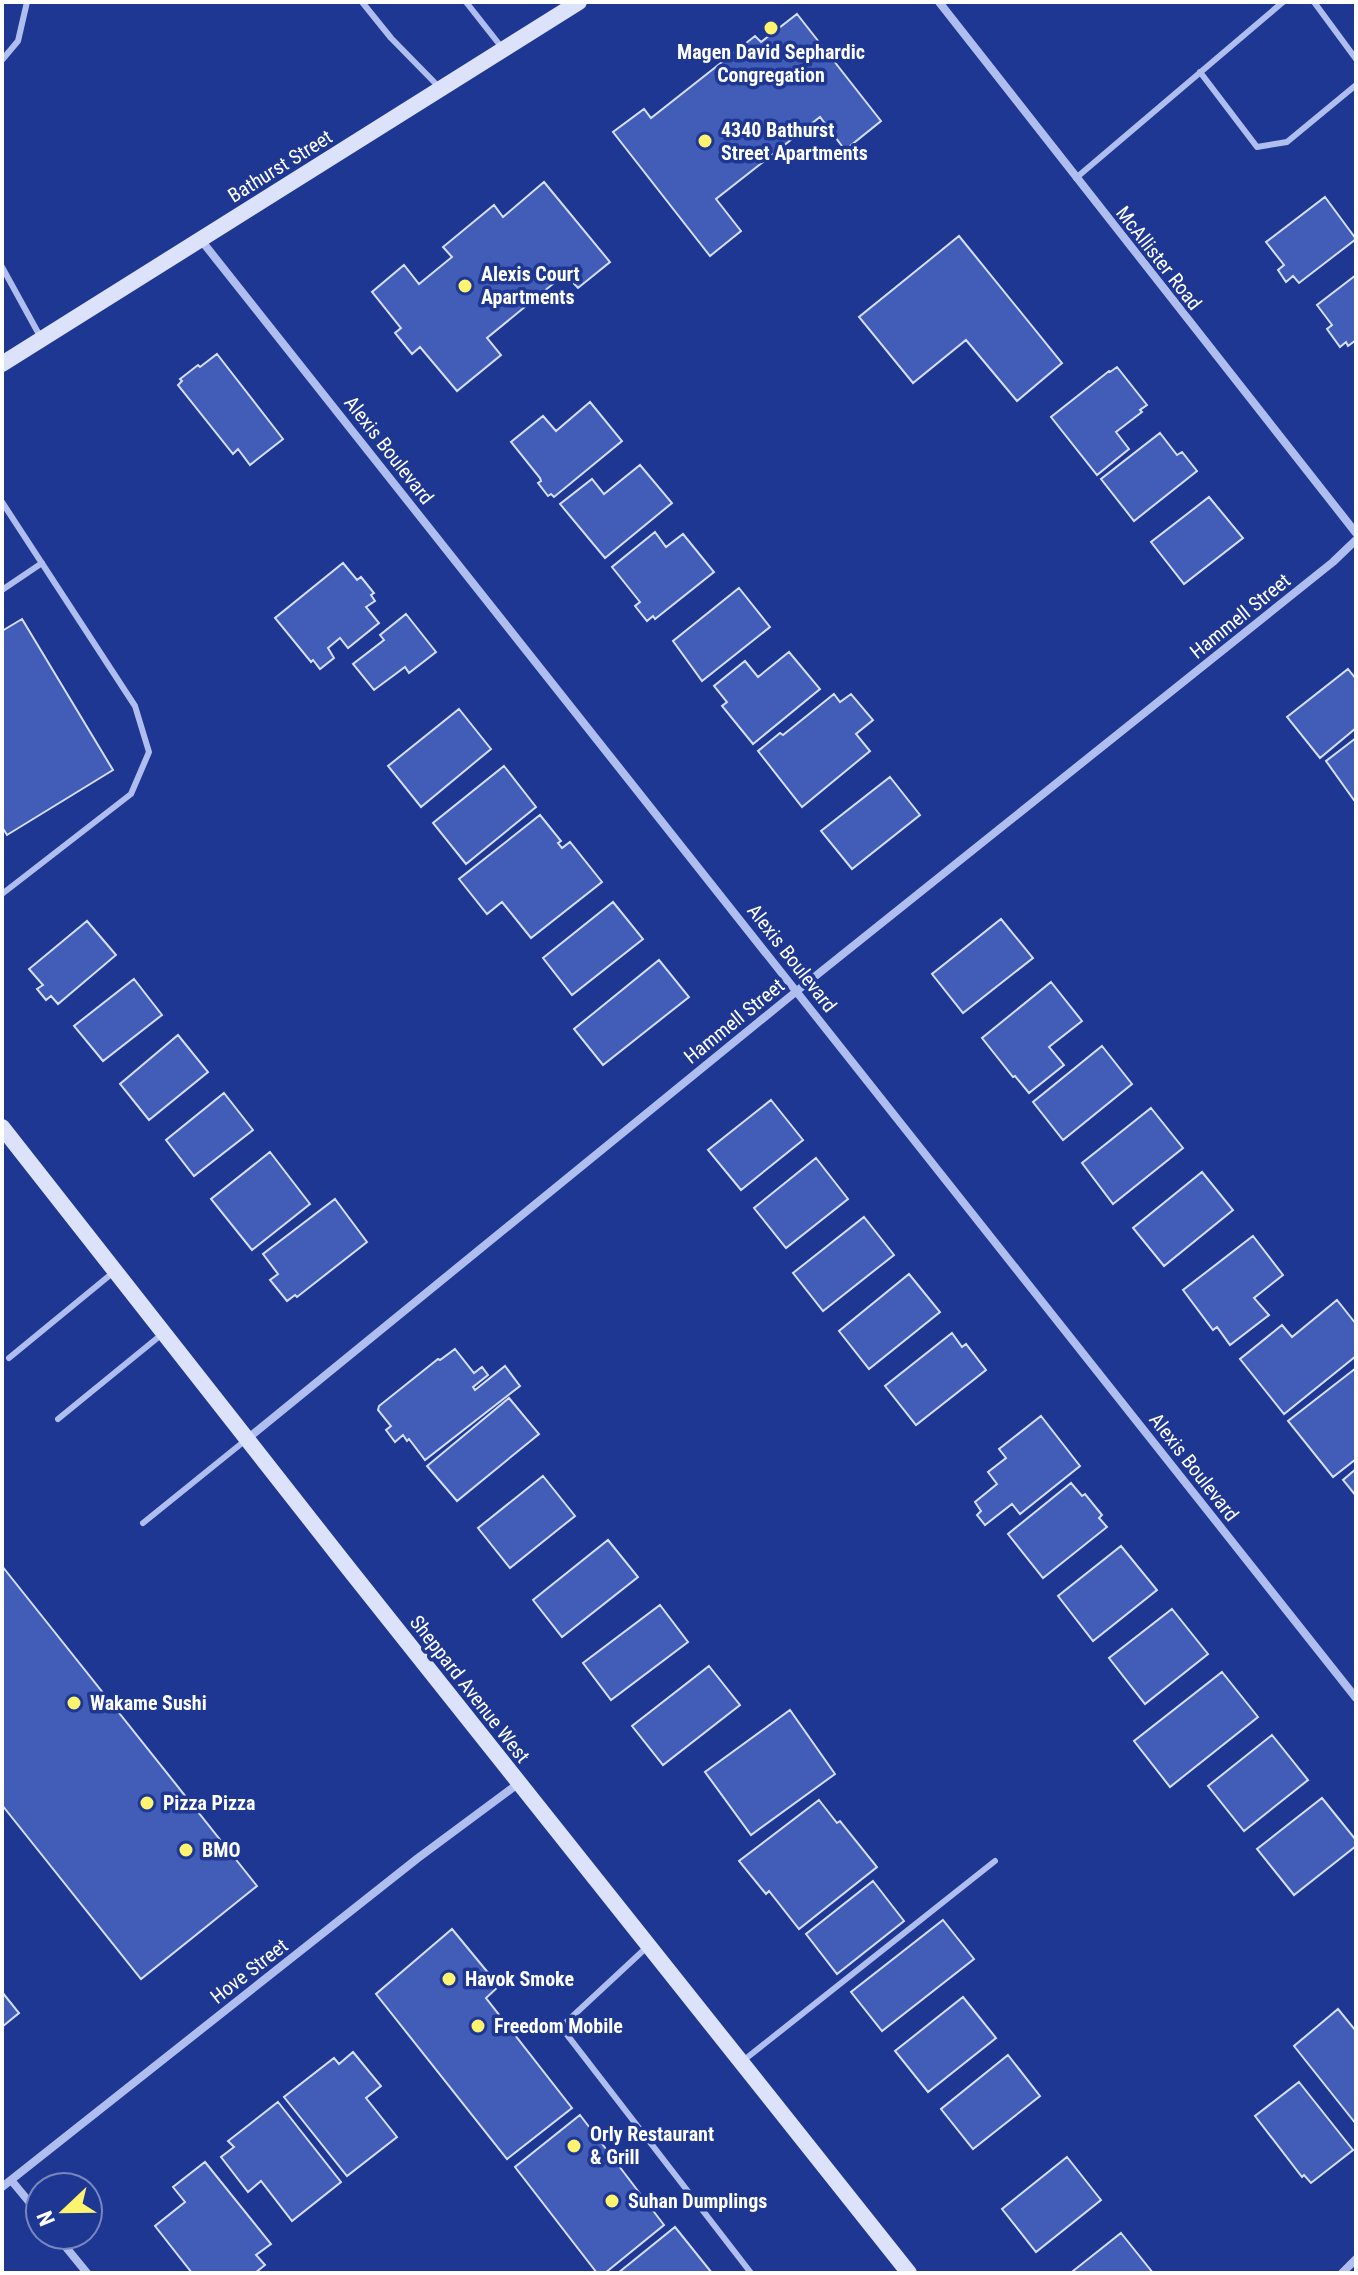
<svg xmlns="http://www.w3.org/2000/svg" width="1358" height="2275" font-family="'Roboto Condensed',sans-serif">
  <rect width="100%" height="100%" fill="#1e3792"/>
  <path fill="#425db8" stroke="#d5defa" stroke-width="2" d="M797,14L881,121L845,150L820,117L716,199L741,231L710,256L613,132L644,109L651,118L755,36L761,42Z
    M544,182L610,262L578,288L565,274L487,338L501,355L457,391L420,347L412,354L395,333L401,328L372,292L404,265L419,284L452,257L443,247L494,205L503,217Z
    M1325,197L1356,239L1299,283L1293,276L1286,282L1278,270L1284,265L1266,242Z
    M959,236L1062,363L1017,401L966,340L913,383L859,317Z
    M1356,275V340L1348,346L1346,342L1340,347L1327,329L1332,325L1317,305Z
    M217,354L283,439L250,465L238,449L233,454L178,385L182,381L180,379L198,365L200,367Z
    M1117,367L1147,405L1140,410L1142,412L1116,432L1129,449L1097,475L1051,417L1109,371L1110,372Z
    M590,402L622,441L554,497L551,494L548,496L538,483L541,481L540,478L511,442L543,416L556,431Z
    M1160,433L1177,455L1182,452L1197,471L1134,521L1101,479Z
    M640,465L672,503L605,558L560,504L592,479L604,494Z
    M1209,497L1243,538L1184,584L1151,542Z
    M655,532L666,547L683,534L714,572L655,619L653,616L647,621L635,606L640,602L612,567Z
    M343,563L357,580L361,577L374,593L371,595L375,601L366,607L379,623L348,648L340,638L328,648L334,658L320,669L313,660L311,662L275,618Z
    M739,588L770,627L702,681L673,641Z
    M406,614L436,652L409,673L405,667L374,690L353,664L384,640L380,635Z
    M22,619L113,770L7,835L2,827V631Z
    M789,652L820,689L753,744L722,706L727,702L714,686L745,661L758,677Z
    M1348,669L1356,679V728L1320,758L1287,717Z
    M834,694L840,702L851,694L873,720L856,734L870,751L802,807L758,751L780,733L783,735Z
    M459,709L491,749L421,807L388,766Z
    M1356,738V803L1326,761Z
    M504,766L536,807L466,864L433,823Z
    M890,777L920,815L852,869L821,831Z
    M540,815L561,841L558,843L562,848L570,842L602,882L531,938L502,902L487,914L459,879Z
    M613,902L643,939L572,995L543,958Z
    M1001,919L1033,958L963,1013L932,974Z
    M87,921L116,955L58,1004L51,996L46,1000L37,989L43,985L29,969Z
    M659,960L689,997L603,1065L574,1029Z
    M134,979L162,1015L103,1061L74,1026Z
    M1051,982L1082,1021L1049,1047L1064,1065L1029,1093L1015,1076L1013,1077L982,1038Z
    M178,1035L208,1072L149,1120L120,1084Z
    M1102,1046L1132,1084L1063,1140L1033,1102Z
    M224,1093L253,1130L194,1176L166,1140Z
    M771,1100L803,1140L741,1190L708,1150Z
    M1151,1108L1183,1148L1113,1204L1082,1163Z
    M270,1152L310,1204L252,1250L211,1199Z
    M816,1158L848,1199L786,1248L754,1208Z
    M1202,1172L1233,1210L1164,1266L1133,1228Z
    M335,1199L367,1242L297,1297L295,1295L287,1301L270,1280L278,1274L263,1254Z
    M864,1217L894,1255L823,1311L793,1273Z
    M1253,1236L1283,1275L1254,1298L1269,1315L1230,1345L1217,1327L1213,1330L1183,1290Z
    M909,1274L940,1312L869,1369L839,1331Z
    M1337,1300L1356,1324V1356L1284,1414L1240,1359L1282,1325L1292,1337Z
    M952,1333L962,1347L966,1344L986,1370L916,1425L885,1386Z
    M455,1349L474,1373L482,1367L488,1375L473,1387L475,1390L505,1366L520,1386L425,1460L409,1439L407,1441L403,1435L395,1442L386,1430L391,1426L378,1410L379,1406L438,1359L440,1360Z
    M1356,1368V1459L1333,1477L1288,1421Z
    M509,1398L539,1434L457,1501L427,1466Z
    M1041,1416L1080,1466L1020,1514L1012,1504L985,1525L977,1515L981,1511L975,1502L997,1484L988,1472L1006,1458L999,1449Z
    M1356,1469V1496L1343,1480Z
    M543,1476L575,1516L510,1568L478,1528Z
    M1071,1483L1082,1496L1085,1494L1102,1515L1099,1518L1107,1527L1043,1578L1008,1534Z
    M608,1540L638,1577L562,1637L533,1600Z
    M1121,1546L1157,1590L1093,1641L1058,1596Z
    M2,1566L257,1886L141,1979L2,1805Z
    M660,1605L688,1642L611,1700L583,1663Z
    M1172,1609L1208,1654L1145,1704L1109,1658Z
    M709,1666L740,1705L663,1765L632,1726Z
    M1222,1672L1258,1717L1170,1787L1134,1741Z
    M790,1710L835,1774L751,1835L705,1772Z
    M1272,1735L1308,1780L1244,1831L1208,1786Z
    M1322,1798L1356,1840V1846L1294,1895L1257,1849Z
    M819,1800L837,1823L840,1821L877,1867L799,1929L769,1891L766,1894L739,1861Z
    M873,1881L904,1921L837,1974L806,1934Z
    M943,1920L974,1959L882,2031L851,1992Z
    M452,1929L499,1986L486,1998L572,2108L507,2159L376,1994Z
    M2,1992L19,2013L2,2027Z
    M963,1997L996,2038L928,2092L895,2051Z
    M1338,2009L1356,2031V2124L1294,2046Z
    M353,2052L381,2086L366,2098L397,2137L347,2176L284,2097L334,2058L339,2064Z
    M1008,2055L1040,2096L973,2149L941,2109Z
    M1299,2082L1353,2150L1311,2183L1304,2175L1302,2177L1255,2116Z
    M278,2102L341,2182L292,2221L261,2181L248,2192L221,2157L234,2147L228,2141Z
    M580,2115L664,2225L605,2273H597L515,2167Z
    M1067,2157L1101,2200L1036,2252L1002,2209Z
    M205,2162L271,2244L256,2255L265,2265L255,2273H192L155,2226L185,2202L173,2187Z
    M675,2227L712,2273H618Z
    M1121,2233L1153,2273H1075L1073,2271Z"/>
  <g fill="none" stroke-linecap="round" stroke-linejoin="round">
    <path stroke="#afbeee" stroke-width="6" d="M362,2L391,38L439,87
      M466,2L503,49
      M1314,2L1356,59
      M2,60L18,41L27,2
      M1200,72L1257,147L1287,142L1356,85
      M1076,178L1283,2
      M2,267L41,338
      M2,502L135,706L149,752L131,794L2,894
      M2,590L42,563
      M9,1358L115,1271
      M58,1419L161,1335
      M143,1523L247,1439
      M647,1947L561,2027L751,2273
      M744,2060L995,1861"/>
    <path stroke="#afbeee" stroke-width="8" d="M939,2L1356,533
      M201,240L1356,1698
      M247,1439L798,990L1333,562L1356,540
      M11,2180L40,2215
      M2,2187L418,1858L519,1783
      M56,2235L87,2273
      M1342,2273L1356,2259"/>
    <path stroke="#dce2fa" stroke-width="16" d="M2,364L579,2
      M2,1127L349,1569L909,2273"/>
  </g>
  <g fill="#fdf36f" stroke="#1e3792" stroke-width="3">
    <circle cx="771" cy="28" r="8"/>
    <circle cx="705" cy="141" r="8"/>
    <circle cx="465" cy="286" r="8"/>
    <circle cx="74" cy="1703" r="8"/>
    <circle cx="147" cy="1803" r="8"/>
    <circle cx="186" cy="1850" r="8"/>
    <circle cx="449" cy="1979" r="8"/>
    <circle cx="478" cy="2026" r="8"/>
    <circle cx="574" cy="2146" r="8"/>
    <circle cx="612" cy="2201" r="8"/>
  </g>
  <g text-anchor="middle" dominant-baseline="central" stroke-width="7" stroke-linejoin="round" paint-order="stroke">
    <g font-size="20" font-weight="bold" fill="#fff" stroke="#1e3792" text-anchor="start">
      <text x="771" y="52" text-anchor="middle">Magen David Sephardic<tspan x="771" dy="23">Congregation</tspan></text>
      <text x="721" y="130">4340 Bathurst<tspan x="721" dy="23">Street Apartments</tspan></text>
      <text x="481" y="274">Alexis Court<tspan x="481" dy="23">Apartments</tspan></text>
      <text x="90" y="1703">Wakame Sushi</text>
      <text x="163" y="1803">Pizza Pizza</text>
      <text x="202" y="1850">BMO</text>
      <text x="465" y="1979">Havok Smoke</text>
      <text x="494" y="2026">Freedom Mobile</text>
      <text x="590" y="2134">Orly Restaurant<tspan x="590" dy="23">&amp; Grill</tspan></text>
      <text x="628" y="2201">Suhan Dumplings</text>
    </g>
    <g font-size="20" fill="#fff" stroke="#1e3792">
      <text transform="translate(280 166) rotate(-32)">Bathurst Street</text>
      <text transform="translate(1159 258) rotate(52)">McAllister Road</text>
      <text transform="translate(389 450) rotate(52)">Alexis Boulevard</text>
      <text transform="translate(1240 616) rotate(-39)">Hammell Street</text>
      <text transform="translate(792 958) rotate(52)">Alexis Boulevard</text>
      <text transform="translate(734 1021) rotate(-39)">Hammell Street</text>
      <text transform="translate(1194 1467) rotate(52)">Alexis Boulevard</text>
      <text transform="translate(470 1689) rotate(52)">Sheppard Avenue West</text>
      <text transform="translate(249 1971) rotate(-38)">Hove Street</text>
    </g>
  </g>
  <rect width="1358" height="2275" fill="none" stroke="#ffffff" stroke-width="8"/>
  <g transform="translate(64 2211) rotate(248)"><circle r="38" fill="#1e3792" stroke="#7887be" stroke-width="2"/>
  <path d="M0-6L14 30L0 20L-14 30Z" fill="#fdf36f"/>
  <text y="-12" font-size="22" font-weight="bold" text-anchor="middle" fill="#ffffff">N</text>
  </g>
</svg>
